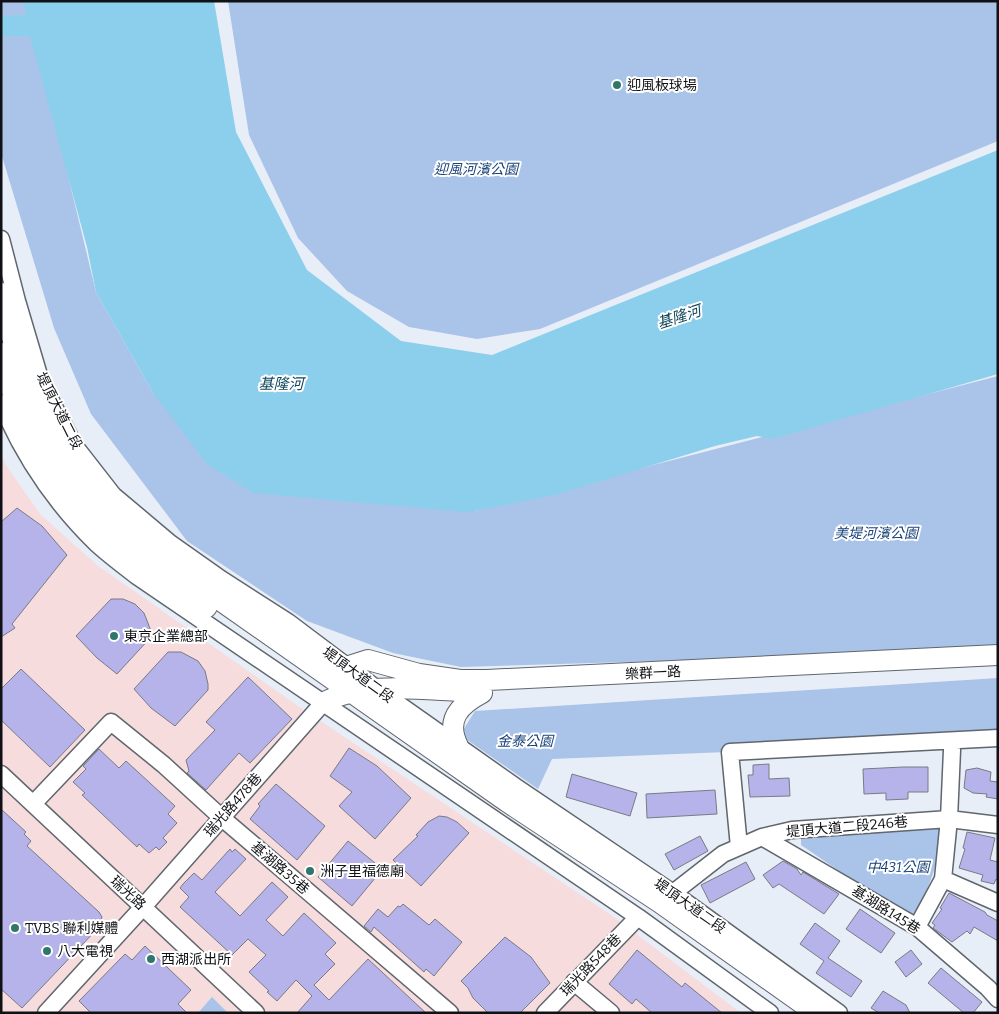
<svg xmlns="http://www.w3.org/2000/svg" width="999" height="1014" font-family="Bitter,'Noto Sans TC',serif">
  <rect width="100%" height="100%" fill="#e8eef7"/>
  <path fill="#f7dcdd" d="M1,455L6,465L40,514L97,565L304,710L614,917L741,1013H1Z"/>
  <path fill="#aac3e9" d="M1,1H26L96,292L153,393L475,511L998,376V651L461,667L393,653L307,621L187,541L91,414L54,328L1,153Z
    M228,1H998V141L540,329L477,339L409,327L347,291L298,238L249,135Z
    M998,678V742L948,743L552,759L538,789L460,735L475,711Z
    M938,828L941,831C937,868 931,886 911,918H908L801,845V837L804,835Z
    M212,997L228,1013H198Z"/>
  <path fill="#8ccfec" d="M24,1H214L236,132L307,270L401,341L492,355L998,150V374L773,439L757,436L715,446L555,495L475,511L465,512L253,493L207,464L153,393L96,292L87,247L30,36H1V16L26,15Z"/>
  <path fill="#b5b3ea" stroke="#7a7a83" d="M17,508L42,526L67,555L12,624L15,628L1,637V522Z
    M111,599H123L135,604L144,613L151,631V637L117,674L97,658L76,636Z
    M168,652H181L198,661L205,671L208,684V690L175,726L151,708L134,689Z
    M21,669L85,730L50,767L1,720V689Z
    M248,677L292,719L250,763L239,753L206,790L187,773L189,771L186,760L215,730L206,722Z
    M349,748L377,766L411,798L375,839L339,806L352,792L330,776Z
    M99,749L119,768L126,761L175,806L168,814L177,823L163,838L167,842L159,850L156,847L149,853L139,844L137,847L82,795L85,793L73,782L86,769L83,766Z
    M769,764V779L789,778L790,796L750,797L748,775H753V765Z
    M903,767H928V792H908V799L886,800V793L864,794L863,769Z
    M977,768L991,772L990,781L998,782V799L986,797L987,794L973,793L964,788L966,770Z
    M572,774L637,793L630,816L566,797Z
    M276,784L325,826L297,860L250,819L260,806L258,804Z
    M715,790L717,814L647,818L646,794Z
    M1,809L26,832L24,834L31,841L27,846L99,912L102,917L99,927L22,1008L1,989Z
    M439,816L447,817L457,822L469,833L421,886L393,860L418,836L416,835L428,822Z
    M967,832L995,838L990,860L998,862V880L996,879L994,884L981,881L983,875L959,868L965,849L963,848Z
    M700,836L708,851L674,870L665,854Z
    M348,841L375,863L368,870L376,877L352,906L318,877Z
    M230,849L232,852L235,849L246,859L215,892L240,916L272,882L288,897L266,920L283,936L304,913L336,943L325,954L335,964L314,985L329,1000L368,959L426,1013H297L312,996L296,980L277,1001L267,992L269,991L249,972L266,955L248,939L232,955L180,907L189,897L180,888L183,884L194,873L202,880Z
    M783,861L797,869L801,875L803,872L839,894L824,914L779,884L773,888L763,875Z
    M746,862L755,879L710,903L701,885Z
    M949,893L985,912L987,915L998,921V941L974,927L970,934L967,931L952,942L933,928L935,925L932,923L942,909L940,908Z
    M403,904L429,925L435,919L462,942L434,976L426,969L424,972L374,927L371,932L364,926L378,909L388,917L398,906L400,907Z
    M860,909L895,933L881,953L846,929Z
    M815,923L840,941L828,958L862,981L851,997L816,973L824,961L800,944Z
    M505,937L531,957L550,983L520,1013H488L473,998L468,988L461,981Z
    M145,946L191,990L178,1004L187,1013H91L79,1001L125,954L132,960Z
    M637,950L682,987L685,983L722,1013H652L636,999L632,1004L609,984Z
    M911,950L922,964L906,977L895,962Z
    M941,968L982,1002L973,1013H964L928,983Z
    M883,991L906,1005L910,1013H879L871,1008Z"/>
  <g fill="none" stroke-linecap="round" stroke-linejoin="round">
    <defs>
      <path id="minor" d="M1,239L17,301L41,382L74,445L113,495L170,543L221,579L288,622L377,689L516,787L673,893L839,1013
        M1,403C23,455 56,504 96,543C109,555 124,566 138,577L638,917L770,1013
        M1,774L256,1013
        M33,804L111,722L164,765L222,818L450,1013
        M762,837L917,927L988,988L998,999
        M739,847L730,752L998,738
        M943,879L998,903
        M673,893L723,854L762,837L792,830L949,819L998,825
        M917,927L943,879L949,819L952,750
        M574,982L611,1013
        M46,1013L143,907L323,703
        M545,1013L638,917"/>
      <path id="major" d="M311,661L346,667L368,660L419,674L460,680H487L998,655
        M323,703C360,682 417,689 459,691
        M458,746C445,720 459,705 482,693"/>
      <path id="highway" d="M1,295L31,392L55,439L87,488L130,532L196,581L508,800L661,901L819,1013
        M1,355C21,420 66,499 118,543C145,566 175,586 205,606"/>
    </defs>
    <use href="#minor" stroke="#60666d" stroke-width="19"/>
    <use href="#major" stroke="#60666d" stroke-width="22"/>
    <use href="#highway" stroke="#60666d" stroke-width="26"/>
    <use href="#minor" stroke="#fff" stroke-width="16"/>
    <use href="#major" stroke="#fff" stroke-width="20"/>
    <use href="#highway" stroke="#fff" stroke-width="24"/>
  </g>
  <g fill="#2f766c" stroke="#fff" stroke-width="2">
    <circle cx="617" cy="85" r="5"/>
    <circle cx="114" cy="636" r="5"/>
    <circle cx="310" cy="871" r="5"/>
    <circle cx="15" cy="928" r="5"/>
    <circle cx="47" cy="951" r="5"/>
    <circle cx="151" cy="959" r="5"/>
  </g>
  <g text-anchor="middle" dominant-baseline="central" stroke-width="4" stroke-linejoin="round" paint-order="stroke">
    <g font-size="14" fill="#0f1114" stroke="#fff" text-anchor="start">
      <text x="627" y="85">迎風板球場</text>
      <text x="124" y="636">東京企業總部</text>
      <text x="320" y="871">洲子里福德廟</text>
      <text x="25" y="928">TVBS 聯利媒體</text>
      <text x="57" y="951">八大電視</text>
      <text x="161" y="959">西湖派出所</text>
    </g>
    <g font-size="14" font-style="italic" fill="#19427b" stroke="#fff">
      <text x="476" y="169">迎風河濱公園</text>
      <text x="876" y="533">美堤河濱公園</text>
      <text x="525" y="741">金泰公園</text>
      <text x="898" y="867">中431公園</text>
    </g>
    <g font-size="14" fill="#0f1114" stroke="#fff">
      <text transform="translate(59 411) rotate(63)">堤頂大道二段</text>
      <text transform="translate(653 673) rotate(-3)">樂群一路</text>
      <text transform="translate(358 675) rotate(36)">堤頂大道二段</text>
      <text transform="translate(233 805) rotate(-49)">瑞光路478巷</text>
      <text transform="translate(847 827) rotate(-5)">堤頂大道二段246巷</text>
      <text transform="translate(280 868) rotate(41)">基湖路35巷</text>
      <text transform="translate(128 893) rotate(43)">瑞光路</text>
      <text transform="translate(690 906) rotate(35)">堤頂大道二段</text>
      <text transform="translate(886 910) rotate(32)">基湖路145巷</text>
      <text transform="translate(591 965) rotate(-46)">瑞光路548巷</text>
    </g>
    <g font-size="15" font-style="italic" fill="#0f475b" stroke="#fff">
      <text transform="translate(679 317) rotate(-18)">基隆河</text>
      <text x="281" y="384">基隆河</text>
    </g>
  </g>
  <rect width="999" height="1014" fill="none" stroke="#0f1114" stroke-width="5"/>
</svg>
